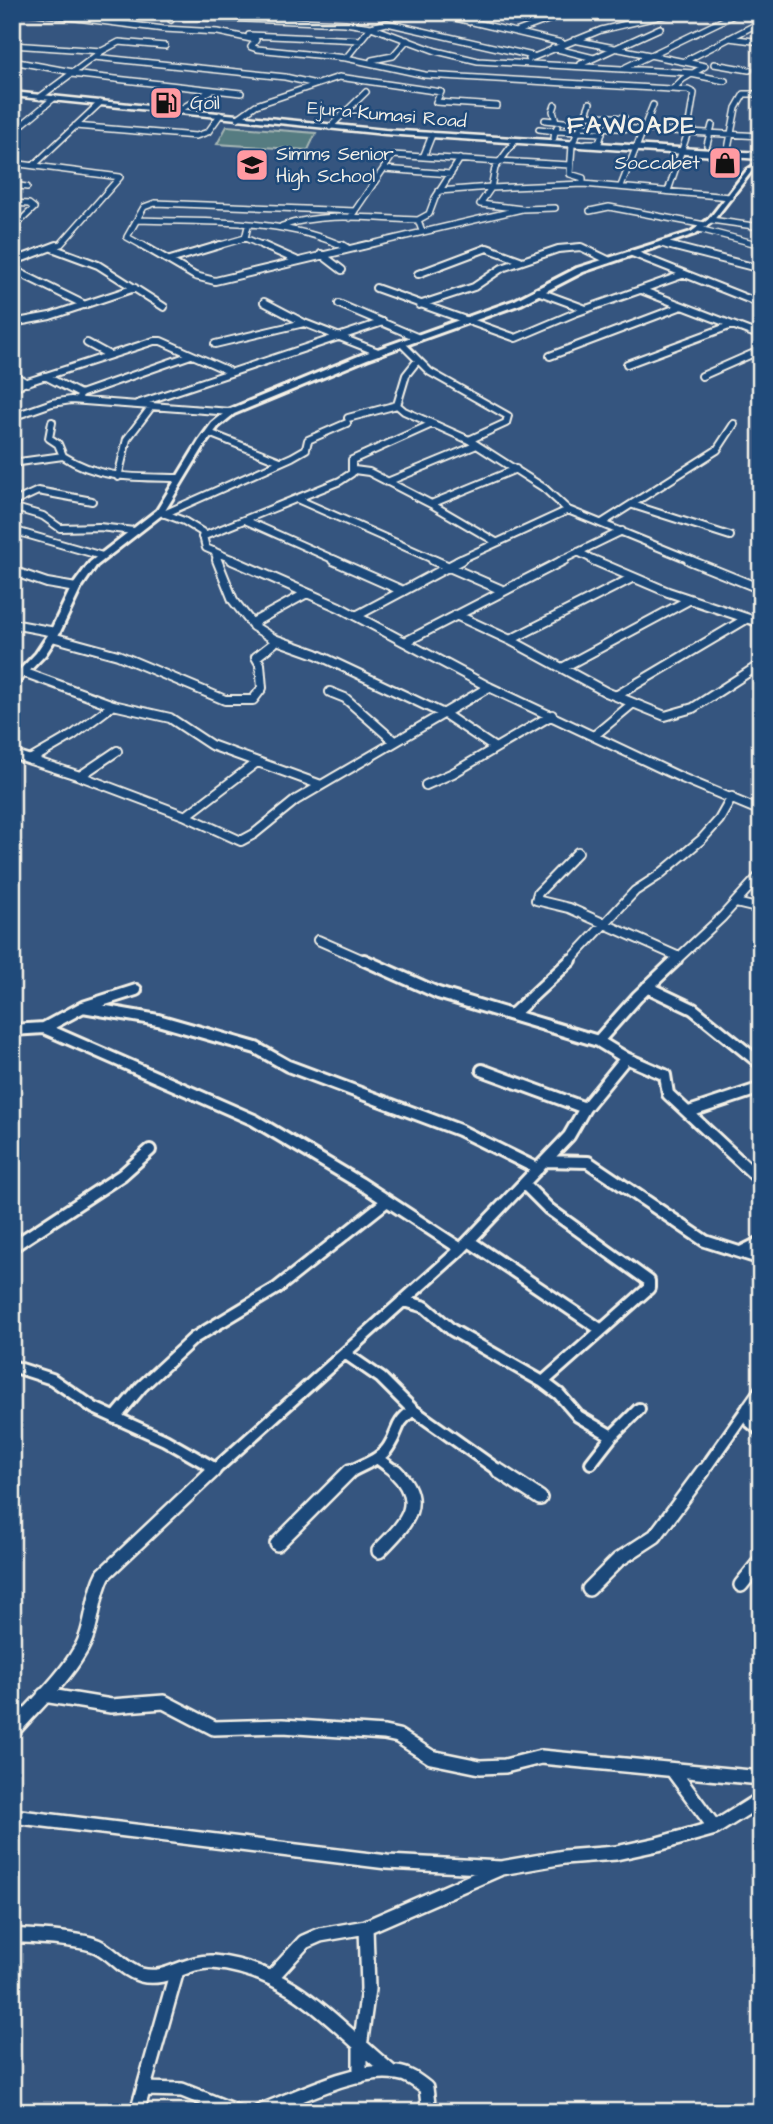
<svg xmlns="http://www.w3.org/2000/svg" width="773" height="2124" font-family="'Architects Daughter',sans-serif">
  <rect width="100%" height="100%" fill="#35557f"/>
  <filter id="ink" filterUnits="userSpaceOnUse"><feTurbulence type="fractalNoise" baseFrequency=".0143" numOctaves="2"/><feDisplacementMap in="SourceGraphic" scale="14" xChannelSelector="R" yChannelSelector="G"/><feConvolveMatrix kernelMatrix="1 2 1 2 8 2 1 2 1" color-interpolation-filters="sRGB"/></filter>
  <g filter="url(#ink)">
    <path fill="#577c81" stroke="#a6b6b4" stroke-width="2" d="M227,126L316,133L308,150L217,144Z"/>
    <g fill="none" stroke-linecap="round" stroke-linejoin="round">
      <defs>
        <path id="minor-far4" d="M29,12L164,29L218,32L256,40L251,47L257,49L346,58
          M148,12L173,16L171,20
          M430,12L562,43
          M742,12L761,17
          M173,16L345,23L371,27L436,51L478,61L694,73
          M469,22L491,12
          M12,29L17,30
          M515,32L570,12
          M249,35L361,40
          M729,38L761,42
          M574,40L705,66L683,79L674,88
          M12,45L102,51
          M553,48L594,58
          M533,56L387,23L371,27L346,58L425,75L688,90L694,93L687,135L668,191
          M94,57L285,77L316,84
          M529,59L601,30L678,12
          M372,60L393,56L407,40
          M12,61L73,72
          M685,61L761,22
          M581,64L660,28
          M714,64L749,70
          M626,67L740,12
          M71,74L241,93
          M691,74L725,81
          M40,97L102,51L119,42L165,46
          M555,105L553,111L556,121
          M178,111L212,90
          M586,115L624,118
          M238,118L256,105L339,77L441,92L436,102L497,106
          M584,119L590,103
          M545,120L582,124
          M75,126L196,136L208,132L220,115
          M330,127L366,92
          M539,129L555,131L557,127
          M12,133L54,98
          M554,138L555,131L602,133L599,143H587
          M515,141L495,168L491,188L480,204L522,209L555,208
          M707,145L712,125
          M727,154L736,108L744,94H761
          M424,155L432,135
          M500,161L570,165
          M12,163L120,177L61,244L52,247
          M34,165L100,103
          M384,169L451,174
          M583,184V178L570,174L572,145L581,126L761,136
          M12,185L27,187
          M621,186L653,105
          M491,188L583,184L730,197
          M439,191L491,187
          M12,203L29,204L34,208L12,229
          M590,211L609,207L705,225
          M350,218L393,155L499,162
          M138,220C206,223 282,217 345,247
          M418,220L429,214L435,198L460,159
          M711,220L761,227
          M282,226C326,211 372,219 418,220L422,231
          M699,229L761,245
          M245,238L266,247
          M661,244L674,247
          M145,247L127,237L144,207L155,203L355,211
          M214,247L245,238L248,226
          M359,247L522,209"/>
        <path id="minor-far3" d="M142,245L195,276L215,281L367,245
          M262,245L296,260
          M342,245L347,248
          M667,245L761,269
          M52,248L98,265L164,307
          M632,253L761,304
          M321,254L342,270
          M170,260L220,245
          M12,262L57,245
          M12,269L85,305
          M418,274L487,248L520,260
          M376,288L516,338L575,313L685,274
          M641,290L761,336
          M537,291L586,309
          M264,302L304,323L378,352
          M339,304L419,338
          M419,305L474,287L502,268L558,249L581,247L608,260
          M12,323L50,316L135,288
          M87,343L109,355
          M215,344L304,323
          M402,344L430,372L508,416L506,423L469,440
          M550,356L682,306
          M417,361L406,375L397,405L404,411L469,440L544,488L568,510L693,561
          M627,364L732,325
          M12,374L27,383
          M45,376L80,394L79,399
          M702,376L761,350
          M12,387L154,341H161L231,372
          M80,394L191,355
          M137,404L383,322
          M12,417L52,403L71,400L231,412
          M348,418L397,405
          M52,422L49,438L58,444L63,456
          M209,433L280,461
          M12,463L63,456C100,480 138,477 180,478
          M354,470L369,472L431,504L516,469
          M118,477L127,439L152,406
          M387,482L477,445
          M297,499L437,561
          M12,503L38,491L92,501
          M431,504L496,542
          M633,505L730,536
          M12,507L43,516L60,528L99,527L134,531
          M160,512L184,521L202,532L206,548L236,561
          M164,514L292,457L306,449L308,440L347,423
          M247,521L337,561
          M602,523L717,450L734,424
          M12,530L102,556
          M202,537L340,481L352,473V460L432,424
          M214,551L218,561
          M578,552L596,561
          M457,561L568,510
          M560,561L622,531"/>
        <path id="minor-far2" d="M217,560L233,600L252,624
          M232,560L339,607L489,687L682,778L761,811
          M333,560L403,591
          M433,560L502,590
          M593,560L668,592L761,623
          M689,560L761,589
          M12,571L47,583L76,588
          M307,593L254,622L253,626L274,639L316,654L446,715L495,748
          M456,615L510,640L630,579
          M356,616L461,560
          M12,624L55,632
          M52,637L118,655L225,700H253L262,688L260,664L256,657L274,643V639
          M510,640L606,692L665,716L693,708L761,664
          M405,642L564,560
          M564,667L687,601
          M23,672L113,705L73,735L30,760
          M330,692L345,698L394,741
          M616,696L746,619
          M113,705L170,718L211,745L321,785
          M595,735L632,704
          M12,754L80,776L117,751
          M80,776L186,816L241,841L254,834L296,800L489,687
          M426,785L453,773L552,715
          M186,816L257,762
          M578,852L538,893L536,900L569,908L679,957
          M736,903L761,909
          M318,940L368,962
          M569,962L635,891L658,876L702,839L719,820L732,797
          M674,962L722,917L761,874"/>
        <path id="minor-far1" d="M364,960L438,993L598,1041L626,1058
          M647,987L693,1009L761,1064
          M83,1007L158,1020L256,1048L288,1066L459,1130L538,1169
          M513,1014L571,960
          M44,1028L254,1120L360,1183L461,1249
          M12,1030L44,1028L83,1007L136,990
          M598,1041L637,997L676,960
          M482,1070L585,1108
          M689,1112L761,1088
          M545,1161L588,1162L705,1241L761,1259
          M524,1184L549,1209L649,1281V1288L543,1382
          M469,1241L600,1329
          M12,1247L122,1175L150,1150
          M741,1252L761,1242
          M405,1301L425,1307L452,1330L543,1382L559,1394L578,1416L612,1436
          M346,1354L381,1378L413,1410L502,1473
          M12,1366L52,1379L94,1408L165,1440L216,1469
          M748,1407L749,1421L761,1431
          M115,1418L141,1387L194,1338L277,1288L387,1201
          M377,1458L397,1473
          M591,1463L612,1436L639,1409
          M211,1473L461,1249L569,1136L585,1108L626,1058L665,1075L668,1094L761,1181
          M348,1473C361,1465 381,1460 389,1446C400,1428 394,1425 413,1410
          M702,1473L761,1389"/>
        <path id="minor" d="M499,1471L540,1498
          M277,1544L350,1471
          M379,1551C403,1526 429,1504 395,1471
          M741,1585L761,1560
          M589,1589L618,1560L655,1536L703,1471
          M44,1695L111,1706L164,1702L214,1728L283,1726L384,1733L398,1736L431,1757L480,1767L505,1766L541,1757L761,1778
          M12,1732C33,1707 63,1680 79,1652C94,1629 91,1598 104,1574L213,1471
          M673,1771L715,1828
          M12,1816L387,1862L501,1868L564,1857L616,1853L658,1844L715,1828L761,1799
          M12,1935C33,1937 79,1938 97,1946C113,1953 123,1970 141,1975C167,1982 187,1960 213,1962C293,1970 333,2024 391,2072
          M271,1978L304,1942L320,1935L366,1927L499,1869
          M360,2076V2047L368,1989L366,1927
          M145,2089L182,2090L237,2112
          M137,2112L176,1974
          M259,2112C297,2098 357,2066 397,2073C408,2074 417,2081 426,2088L429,2112"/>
        <path id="tertiary" d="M761,161V166L751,172L713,221L695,234L583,272L521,304L367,359L234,414L218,427L206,443L163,514L96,566L81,588L60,632L45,655L15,686L12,687V678L36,653L50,632L71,588L90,562L157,510L199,441L212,423L228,410L361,355L515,300L577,268L691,232L709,219L747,170Z"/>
        <path id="primary" d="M12,92L385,130L761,153V159L385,134L12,96Z"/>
      </defs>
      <use href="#minor-far4" stroke="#f4f1e8" stroke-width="8"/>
      <use href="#minor-far3" stroke="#f4f1e8" stroke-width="10"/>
      <use href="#minor-far2" stroke="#f4f1e8" stroke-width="12"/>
      <use href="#minor-far1" stroke="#f4f1e8" stroke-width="16"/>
      <use href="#minor" stroke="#f4f1e8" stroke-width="18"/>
      <use href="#tertiary" stroke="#f4f1e8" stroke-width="6"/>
      <use href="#primary" stroke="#f4f1e8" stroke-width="5"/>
      <use href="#minor-far4" stroke="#1f4a7a" stroke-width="5"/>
      <use href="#minor-far3" stroke="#1f4a7a" stroke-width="6"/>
      <use href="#minor-far2" stroke="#1f4a7a" stroke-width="8"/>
      <use href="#minor-far1" stroke="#1f4a7a" stroke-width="10"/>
      <use href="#minor" stroke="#1f4a7a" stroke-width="13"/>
      <use href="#tertiary" fill="#1f4a7a" fill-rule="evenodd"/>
      <use href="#primary" fill="#1f4a7a" fill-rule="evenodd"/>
    </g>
  </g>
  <defs>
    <symbol id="fuel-square" viewBox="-11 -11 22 22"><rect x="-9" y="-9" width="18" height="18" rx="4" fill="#ff9aa2" stroke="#1f4a7a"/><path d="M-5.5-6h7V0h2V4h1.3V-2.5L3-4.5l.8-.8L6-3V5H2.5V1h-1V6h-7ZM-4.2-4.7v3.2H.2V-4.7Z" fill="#111"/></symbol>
    <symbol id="shop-square" viewBox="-11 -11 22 22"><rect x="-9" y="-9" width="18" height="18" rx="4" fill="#ff9aa2" stroke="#1f4a7a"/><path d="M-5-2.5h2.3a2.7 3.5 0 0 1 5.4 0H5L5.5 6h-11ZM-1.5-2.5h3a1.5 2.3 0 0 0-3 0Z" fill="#111"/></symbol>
    <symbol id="school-square" viewBox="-11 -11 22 22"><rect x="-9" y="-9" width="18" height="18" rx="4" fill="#ff9aa2" stroke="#1f4a7a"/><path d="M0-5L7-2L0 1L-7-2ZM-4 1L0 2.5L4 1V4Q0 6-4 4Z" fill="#111"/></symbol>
  </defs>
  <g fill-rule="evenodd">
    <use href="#fuel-square" x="147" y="84" width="38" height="38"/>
    <use href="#shop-square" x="706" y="144" width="38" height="38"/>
    <use href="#school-square" x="233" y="146" width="38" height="38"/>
  </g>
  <g text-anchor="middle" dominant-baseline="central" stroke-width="5" stroke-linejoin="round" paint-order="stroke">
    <g font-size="19" fill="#f4f1e8" stroke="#1f4a7a" text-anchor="start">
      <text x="190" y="103">Goil</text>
      <text x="276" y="154">Simms Senior<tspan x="276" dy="22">High School</tspan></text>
      <text x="700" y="163" text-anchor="end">Soccabet</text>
    </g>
    <g font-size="19" fill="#f4f1e8" stroke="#1f4a7a">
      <text transform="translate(387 115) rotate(5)">Ejura-Kumasi Road</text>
    </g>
    <g font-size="24" font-weight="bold" letter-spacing="2" fill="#f4f1e8" stroke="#1f4a7a">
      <text x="632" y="126">FAWOADE</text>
    </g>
  </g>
  <rect width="773" height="2124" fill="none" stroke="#1f4a7a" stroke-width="42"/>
  <rect x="21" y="21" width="731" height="2082" fill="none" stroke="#f4f1e8" stroke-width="2.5" filter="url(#ink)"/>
</svg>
